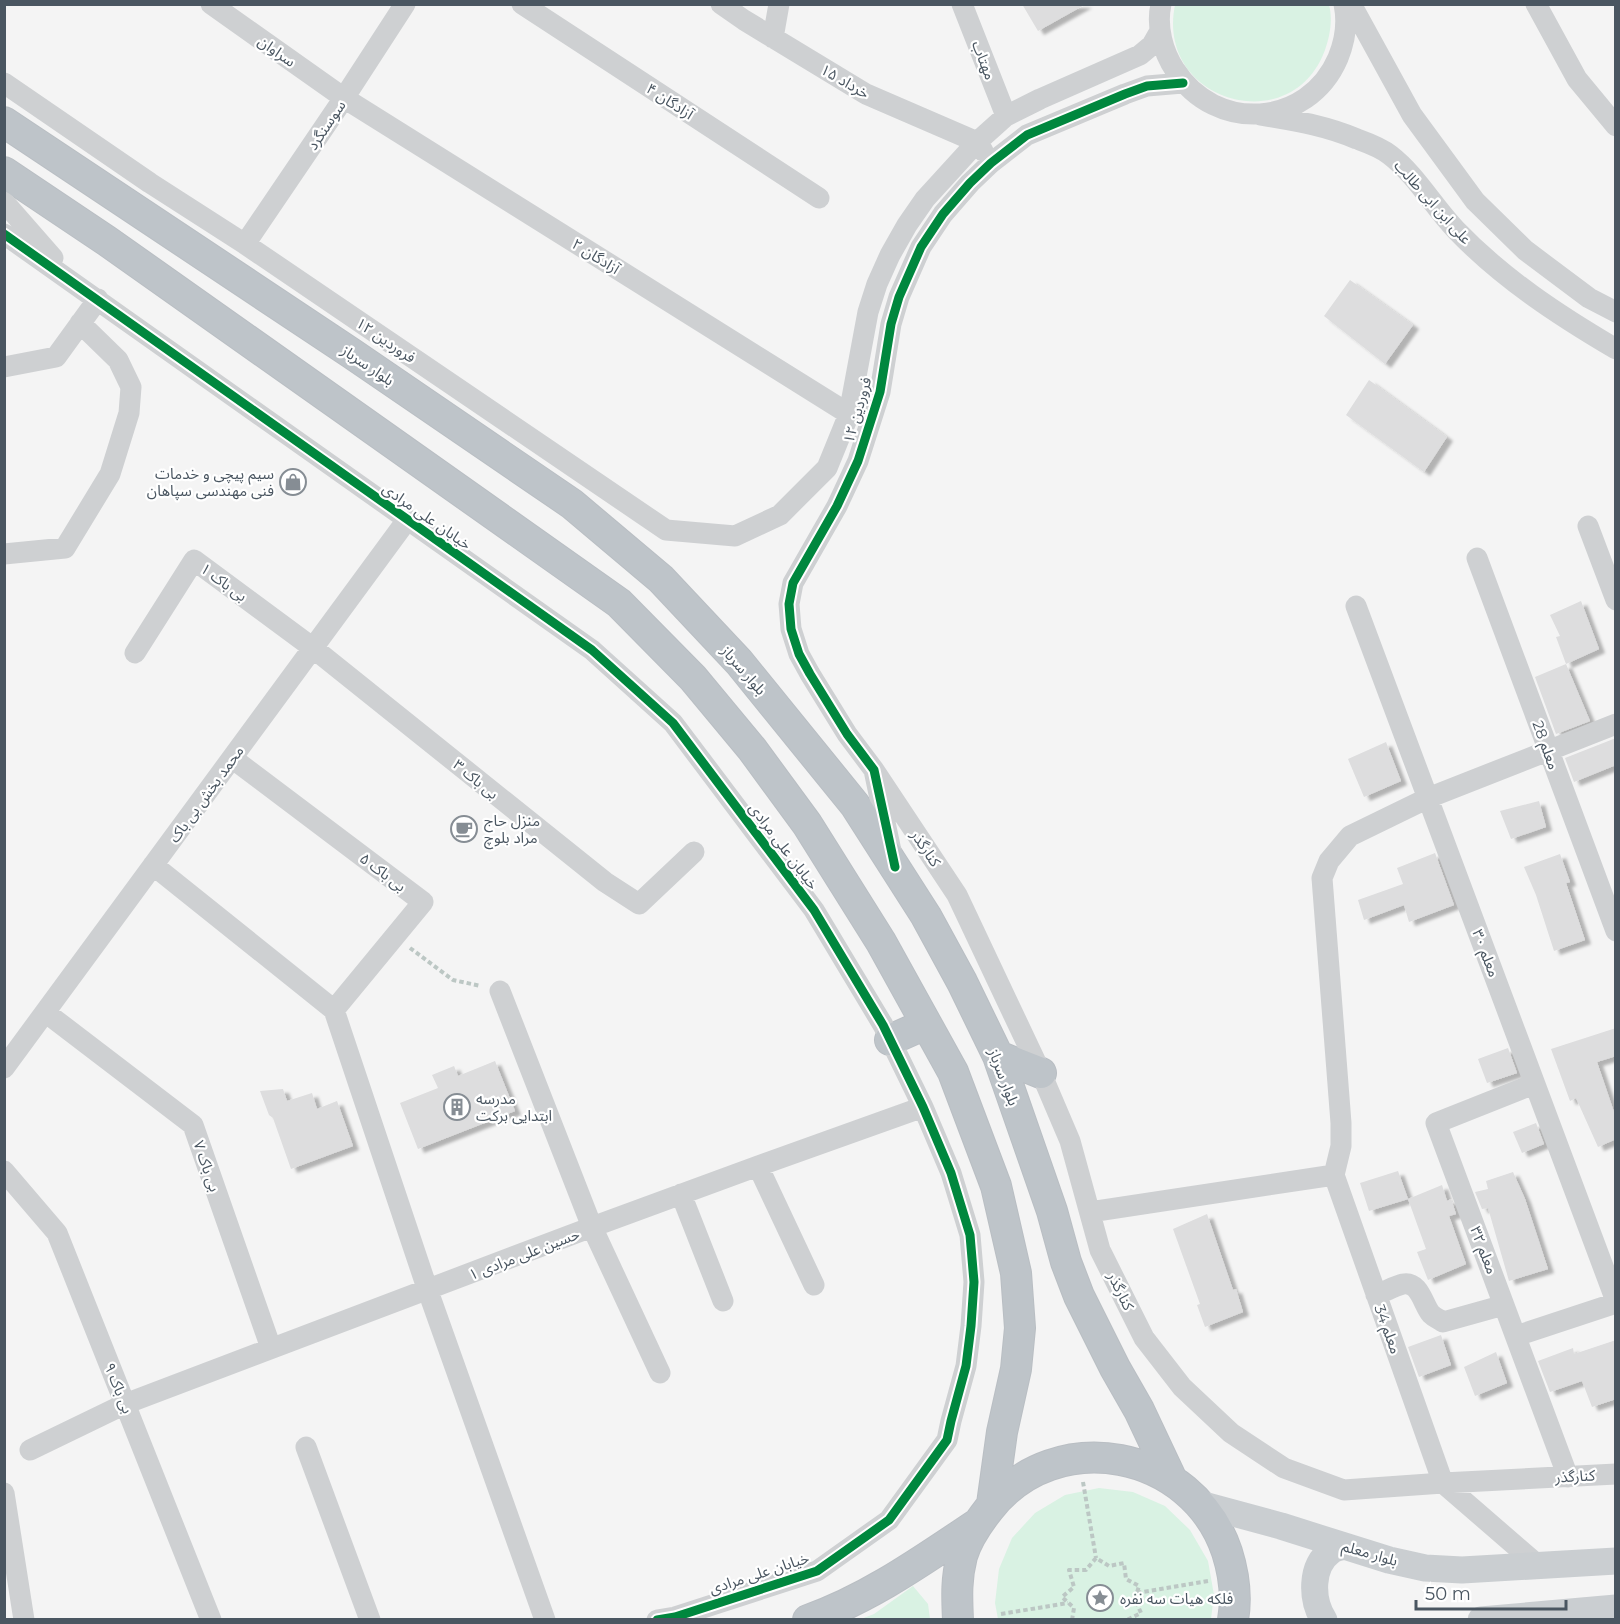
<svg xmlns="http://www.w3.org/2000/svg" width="1620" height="1624" font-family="Montserrat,'Noto Sans Arabic',sans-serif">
  <defs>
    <filter id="shadow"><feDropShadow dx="6" dy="4" stdDeviation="1.5" flood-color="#0004"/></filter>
  </defs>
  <rect width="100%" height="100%" fill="#f4f4f4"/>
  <path fill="#d9f2e3" d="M1175,5H1329C1333,19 1330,36 1325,50C1292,141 1155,102 1175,5Z
    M1099,1488L1133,1492L1165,1506L1190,1530L1208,1561L1214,1595L1211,1619H998L995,1603L999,1569L1012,1538L1035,1513L1065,1495Z
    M913,1586L928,1604L930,1619H861L874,1614Z"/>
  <path fill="#ddddde" filter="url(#shadow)" d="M1022,4H1086L1038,31Z
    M1350,280L1413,325L1385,364L1324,316Z
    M1369,380L1447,437L1424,472L1346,415Z
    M1581,601L1599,649L1566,664L1556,637L1560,636L1550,615Z
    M1566,664L1590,721L1556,734L1535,677Z
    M1616,738V765L1574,782L1565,758Z
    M1386,742L1401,781L1364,797L1348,759Z
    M1539,801L1546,827L1511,839L1500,811Z
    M1435,853L1454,905L1409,922L1404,905L1364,920L1358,900L1403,884L1397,868Z
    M1560,854L1570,882L1566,883L1585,940L1554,951L1536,895L1524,867Z
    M1616,1028V1056L1597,1062L1616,1118V1139L1598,1147L1576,1098L1570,1101L1551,1049Z
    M1508,1048L1517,1073L1487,1083L1478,1059Z
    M495,1061L515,1111L418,1149L400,1103L438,1088L432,1075L454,1066L458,1076Z
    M283,1089L287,1101L312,1093L317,1109L337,1101L353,1146L291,1169L273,1118L269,1115L260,1091Z
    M1536,1123L1544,1144L1522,1153L1513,1132Z
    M1398,1171L1408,1199L1369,1211L1360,1183Z
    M1513,1172L1525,1199L1548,1269L1509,1281L1488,1208L1482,1209L1475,1192L1488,1189L1486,1181Z
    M1442,1185L1447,1201L1451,1199L1456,1214L1449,1216L1466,1264L1428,1280L1417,1252L1426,1249L1408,1199Z
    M1207,1214L1233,1290L1236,1289L1243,1312L1205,1327L1197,1305L1200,1304L1173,1229Z
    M1441,1335L1451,1365L1419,1377L1408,1347Z
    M1616,1340V1399L1592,1407L1582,1381L1550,1392L1538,1361L1573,1348L1574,1354Z
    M1496,1352L1507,1383L1475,1396L1464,1367Z"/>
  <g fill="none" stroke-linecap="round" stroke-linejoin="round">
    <defs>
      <path id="highway" d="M4,122L351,353L572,504L661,579L739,662L855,805L926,916L962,982L998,1056L1052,1211L1066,1262L1079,1296L1115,1368L1139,1410L1172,1480
        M4,172L107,241L619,603L693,678L752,749L807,824L881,942L953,1072L996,1186L1016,1273L1020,1328L1016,1369L1002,1432L992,1504
        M890,1040L926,1024
        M998,1056L1041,1073
        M808,1620C870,1598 923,1560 977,1524
        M958,1620C957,1597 956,1579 962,1556C967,1539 978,1523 989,1509C1056,1423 1193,1450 1227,1552C1234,1574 1237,1597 1233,1620"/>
    </defs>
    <use href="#highway" stroke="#b9bec3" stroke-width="32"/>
    <path stroke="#bcc7c4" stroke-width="4" stroke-dasharray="4.5 3" stroke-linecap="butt" d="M410,948L453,980L481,986
      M1616,965V967
      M1083,1482L1096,1558
      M1137,1593L1208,1581
      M1001,1614L1068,1603
      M1072,1620L1074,1608L1062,1597L1074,1587L1069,1570H1086L1096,1558L1109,1566L1124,1563L1126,1579L1139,1586L1135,1599L1141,1613L1127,1620"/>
    <path stroke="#ced0d2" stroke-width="21" d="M211,4L344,98L849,414
      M522,4L819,198
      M721,4L744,20L866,94L977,142L983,151
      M962,4L1006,116
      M1161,4C1156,27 1163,52 1175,70C1215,133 1308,128 1338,58C1345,41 1348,23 1344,4
      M1351,4L1412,115L1475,201L1525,250L1589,298L1616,312
      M1536,4L1577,79L1616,126
      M773,38L779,4
      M4,83L150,183L245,244L666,530L735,536L780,515L827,468L849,414L868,312L877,284L890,255L907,225L925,199L977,142L1006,116L1040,99L1140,55L1152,45L1160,31
      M1260,115C1295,121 1324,125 1357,139C1368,143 1380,147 1390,155C1416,175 1433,206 1456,230C1502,278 1558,315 1616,349
      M4,202L53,258
      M4,234L592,650L673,723L814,910L883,1025L923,1107L951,1173L970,1235L974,1282L971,1326L966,1366L951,1421L947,1440L889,1520L817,1571L675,1617L657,1620
      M245,244L344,98L405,4
      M4,367L56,357L98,299
      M1588,526L1616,600
      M4,554L65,548L110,474L129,413L131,387L118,360L80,323
      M1477,558L1616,931
      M1356,606L1616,1301
      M135,653L194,560L313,648L605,882L639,904L694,852
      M232,758L423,902L334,1010
      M874,770L957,895L1041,1073L1070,1141L1100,1250L1144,1338L1182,1387L1231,1433L1284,1468L1344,1490L1443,1483L1616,1474
      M891,851L874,770L847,734L810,674L799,654L791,629L789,604L793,583L837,506L858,461L880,392L891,324L899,297L921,247L943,214L970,183L991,163L1027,135L1125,94L1147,86L1183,83
      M153,865L334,1010L428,1291L545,1620
      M500,991L592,1227L660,1373
      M45,1012L193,1125L271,1348
      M4,1068L407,520
      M1534,1084L1436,1123L1568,1477
      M758,1166L814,1285
      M4,1171L57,1233L211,1620
      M1334,1175L1341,1146V1123L1322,878L1329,861L1350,836L1428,798L1616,724
      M1334,1175L1443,1483L1540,1567
      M681,1194L723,1301
      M1090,1212L1334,1175
      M1376,1295C1385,1292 1394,1286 1403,1284C1420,1281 1423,1305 1431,1314C1435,1318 1439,1319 1443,1322L1504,1305
      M1516,1336L1616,1303
      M306,1447L370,1620
      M30,1450L125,1404L592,1227L758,1166L923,1107
      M4,1493L24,1620"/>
    <path stroke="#caced1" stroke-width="27" d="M1200,1504L1281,1526L1389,1560L1425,1568L1462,1570L1616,1561
      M1324,1620C1311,1600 1310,1566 1331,1551C1335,1548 1340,1547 1344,1546
      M1481,1620L1616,1608"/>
    <use href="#highway" stroke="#bec4c9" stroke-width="30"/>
    <defs>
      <path id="cycleway" d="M4,234L592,650L673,723L814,910L883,1025L923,1107L951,1173L970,1235L974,1282L971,1326L966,1366L951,1421L947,1440L889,1520L817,1571L675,1617L657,1620
        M895,867L874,770L847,734L810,674L799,654L791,629L789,604L793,583L837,506L858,461L880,392L891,324L899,297L921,247L943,214L970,183L991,163L1027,135L1125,94L1147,86L1183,83"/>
    </defs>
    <use href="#cycleway" stroke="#fff" stroke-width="13"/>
    <use href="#cycleway" stroke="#00873e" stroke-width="9"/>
  </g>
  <defs>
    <symbol id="shop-ring" viewBox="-11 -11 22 22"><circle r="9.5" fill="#fff" stroke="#868d94" stroke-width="1.5"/><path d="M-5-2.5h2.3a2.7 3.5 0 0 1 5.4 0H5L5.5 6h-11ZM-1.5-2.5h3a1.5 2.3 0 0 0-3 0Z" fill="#868d94"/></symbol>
    <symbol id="cafe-ring" viewBox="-11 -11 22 22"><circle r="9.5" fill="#fff" stroke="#868d94" stroke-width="1.5"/><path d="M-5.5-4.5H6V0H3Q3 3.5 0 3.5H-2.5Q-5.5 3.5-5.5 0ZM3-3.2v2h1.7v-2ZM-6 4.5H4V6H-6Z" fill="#868d94"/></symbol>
    <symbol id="building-ring" viewBox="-11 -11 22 22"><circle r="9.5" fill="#fff" stroke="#868d94" stroke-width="1.5"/><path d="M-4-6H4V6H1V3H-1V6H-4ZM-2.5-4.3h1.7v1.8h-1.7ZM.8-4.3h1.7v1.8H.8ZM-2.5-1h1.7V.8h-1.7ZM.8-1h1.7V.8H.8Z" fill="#868d94"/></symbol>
    <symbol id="sight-ring" viewBox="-11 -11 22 22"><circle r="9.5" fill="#fff" stroke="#868d94" stroke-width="1.5"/><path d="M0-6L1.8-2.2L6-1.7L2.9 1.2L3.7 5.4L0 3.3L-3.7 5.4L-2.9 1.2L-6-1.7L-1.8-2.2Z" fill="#868d94"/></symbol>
  </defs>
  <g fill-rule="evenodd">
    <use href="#shop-ring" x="278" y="467" width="30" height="30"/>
    <use href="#cafe-ring" x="449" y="814" width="30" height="30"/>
    <use href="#building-ring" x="442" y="1092" width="30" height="30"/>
    <use href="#sight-ring" x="1085" y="1583" width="30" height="30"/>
  </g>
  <g text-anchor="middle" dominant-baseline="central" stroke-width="4.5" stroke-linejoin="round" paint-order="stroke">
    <g font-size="15" fill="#4a5661" stroke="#fff">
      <text transform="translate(277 51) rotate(35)">سراوان</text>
      <text transform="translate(984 60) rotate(69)">مهتاب</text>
      <text transform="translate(845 81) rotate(30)">۱۵ خرداد</text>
      <text transform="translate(670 101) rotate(33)">آزادگان ۴</text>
      <text transform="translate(326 125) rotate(-56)">سوسنگرد</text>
      <text transform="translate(1433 202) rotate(48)">علی ابن ابی طالب</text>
      <text transform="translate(596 256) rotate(32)">آزادگان ۲</text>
      <text transform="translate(386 340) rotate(34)">۱۲ فروردین</text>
      <text transform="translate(368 365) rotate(34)">بلوار سرباز</text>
      <text transform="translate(857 410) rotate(-74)">۱۲ فروردین</text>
      <text transform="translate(427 516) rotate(35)">خیابان علی مرادی</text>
      <text transform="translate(224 582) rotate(36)">بی باک ۱</text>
      <text transform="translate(744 670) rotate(49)">بلوار سرباز</text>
      <text transform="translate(1546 745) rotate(70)">معلم 28</text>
      <text transform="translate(476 779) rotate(39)">بی باک ۳</text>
      <text transform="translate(206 794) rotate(-54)">محمد بخش بی باک</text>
      <text transform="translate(784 846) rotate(53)">خیابان علی مرادی</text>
      <text transform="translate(926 848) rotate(56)">کنارگذر</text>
      <text transform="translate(383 872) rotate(37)">بی باک ۵</text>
      <text transform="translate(1486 953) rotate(69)">معلم ۳۰</text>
      <text transform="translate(1004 1077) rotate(69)">بلوار سرباز</text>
      <text transform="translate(207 1166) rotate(71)">بی باک ۷</text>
      <text transform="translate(1484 1250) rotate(69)">معلم ۳۲</text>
      <text transform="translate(524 1254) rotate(-21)">حسین علی مرادی ۱</text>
      <text transform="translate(1121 1291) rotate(64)">کنارگذر</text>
      <text transform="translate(1388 1329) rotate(70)">معلم 34</text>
      <text transform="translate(119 1388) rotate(68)">بی باک ۹</text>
      <text transform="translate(1575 1476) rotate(-3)">کنارگذر</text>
      <text transform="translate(1370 1553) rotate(16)">بلوار معلم</text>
      <text transform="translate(759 1573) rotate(-18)">خیابان علی مرادی</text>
    </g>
    <g font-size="15" fill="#4a5661" stroke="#fff" text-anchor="start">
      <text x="274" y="473" text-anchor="end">سیم پیچی و خدمات<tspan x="274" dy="17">فنی مهندسی سپاهان</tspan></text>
      <text x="484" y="820">منزل حاج<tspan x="484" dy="17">مراد بلوچ</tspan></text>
      <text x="476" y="1098">مدرسه<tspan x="476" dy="17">ابتدایی برکت</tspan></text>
      <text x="1120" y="1598">فلکه هیات سه نفره</text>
    </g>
  </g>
  <rect width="1620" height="1624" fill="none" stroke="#4a5661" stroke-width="12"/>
  <path d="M1416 1600v9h150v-9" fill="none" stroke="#4a5661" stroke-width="3"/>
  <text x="1425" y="1600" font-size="18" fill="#4a5661" stroke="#ffffff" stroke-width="4.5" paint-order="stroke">50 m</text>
</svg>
